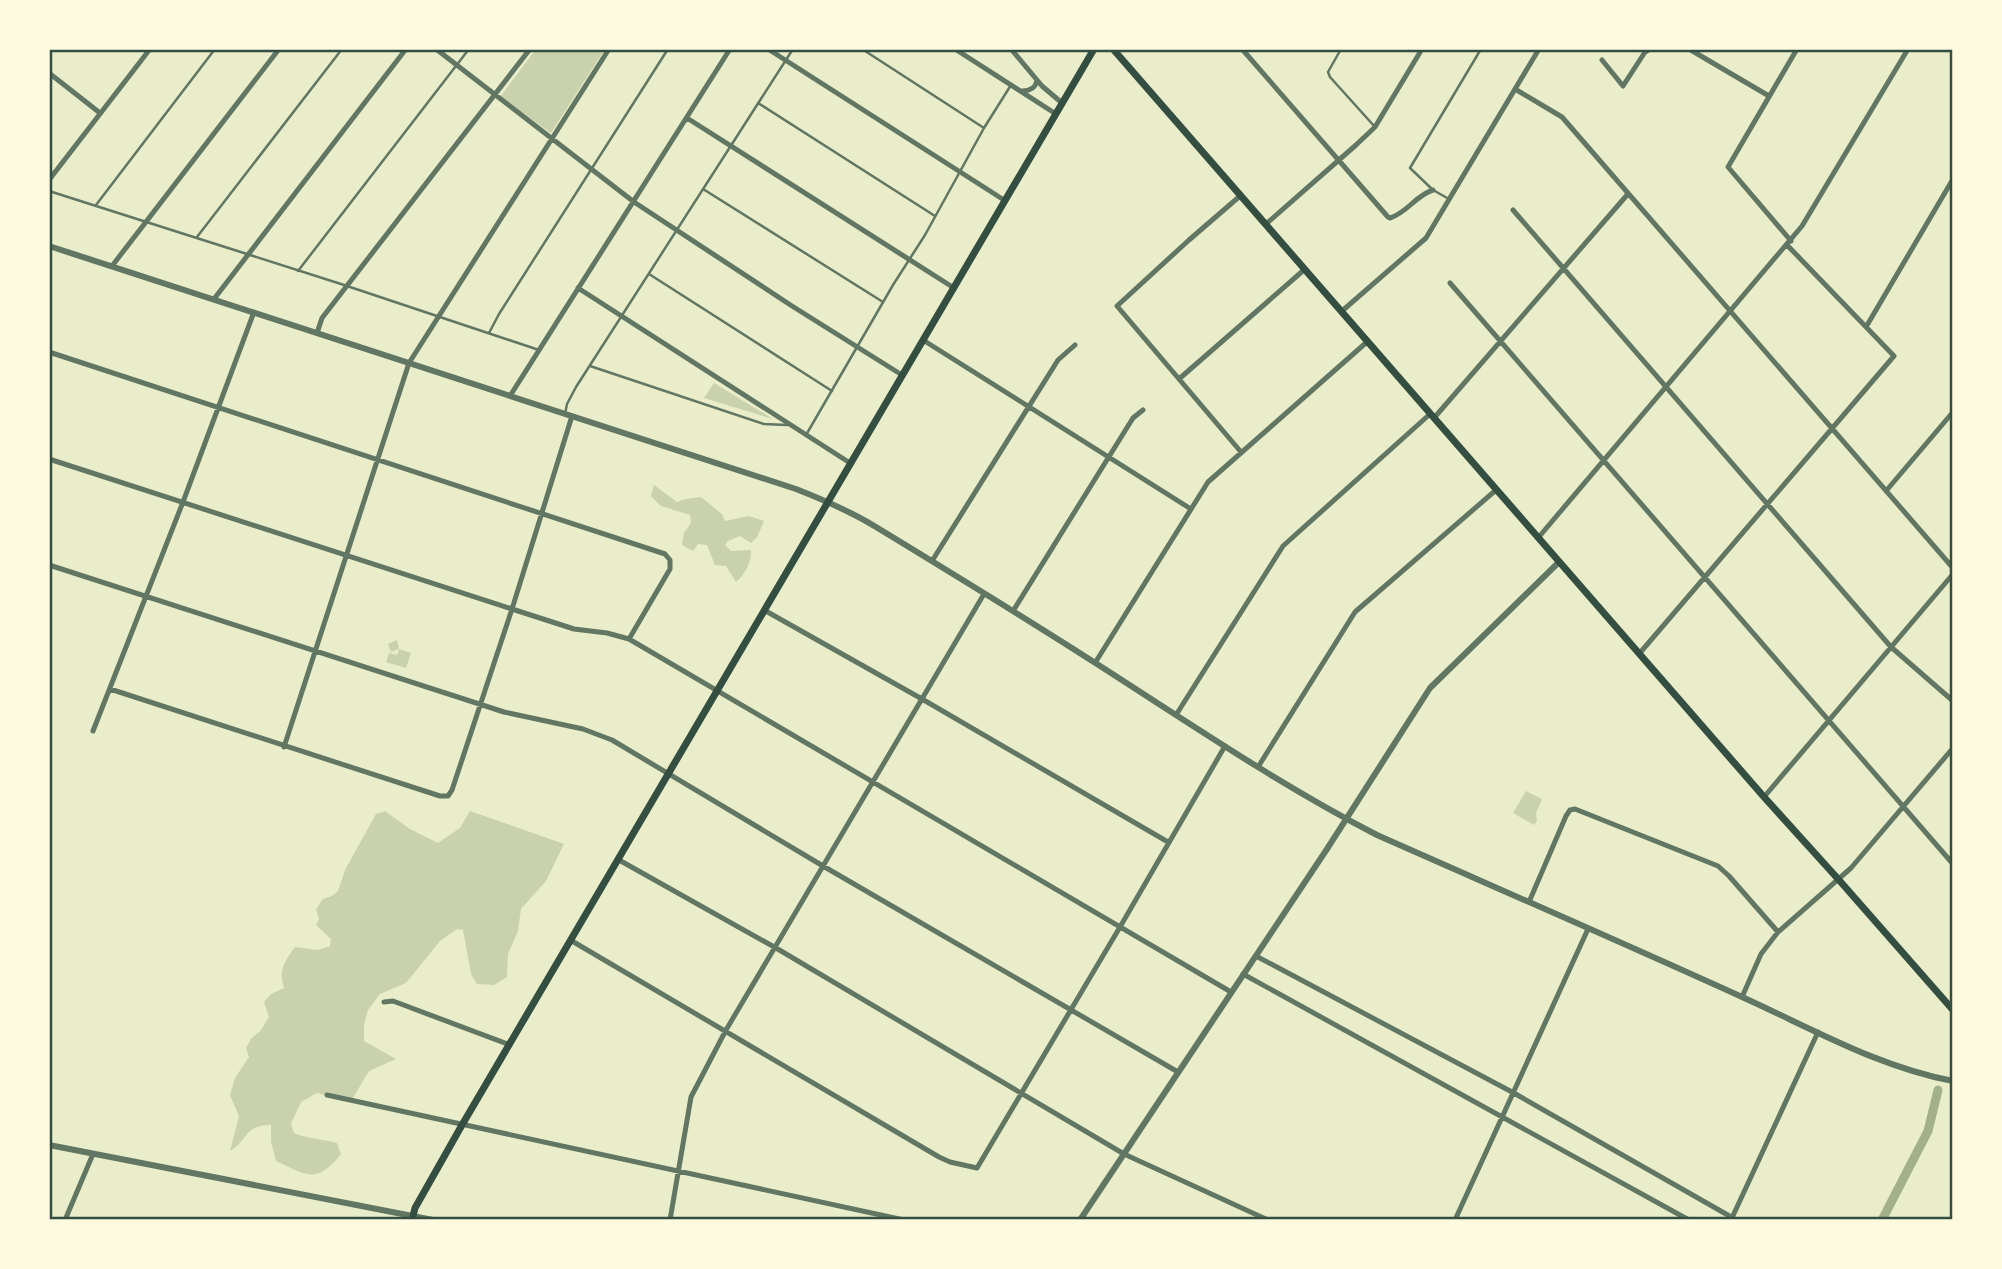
<svg xmlns="http://www.w3.org/2000/svg" width="2002" height="1269" font-family="Karla,sans-serif">
  <rect width="100%" height="100%" fill="#e9edc9"/>
  <path fill="#cad2ad" d="M536,49H605L551,133L500,97Z
    M714,383L773,419L704,398Z
    M654,485L677,502L685,499L701,497L722,514L725,521L749,516L764,521L757,537L751,543L740,536L728,541L725,545L731,551L751,550C752,561 744,576 736,582L726,566L715,565L707,545L698,544L693,551L682,545L684,533L691,523L690,515L661,506L651,496Z
    M397,640L399,649L411,653L406,668L386,662L389,653L397,655L399,649L391,652L388,644Z
    M1526,791L1542,799L1536,813L1537,821L1534,825L1513,813Z
    M385,811L410,829L438,843L460,828L470,811L564,844L546,881L521,909L518,931L508,954L507,977L494,985L477,984L471,974L463,930L457,929L440,941L406,983L380,994L368,1010L364,1025V1041L396,1059L369,1071L353,1098L331,1097L317,1093L301,1102L291,1124L294,1133C308,1139 323,1139 337,1143L341,1154C316,1185 307,1175 276,1161L271,1142V1125C244,1125 248,1141 230,1151L239,1116L230,1095L235,1078L249,1057L246,1048L251,1039L261,1030L269,1017L264,1002L271,994L284,988C278,970 285,961 295,947L318,950L330,946L331,939L316,925L319,919L316,909L323,899L332,896L338,891L345,870L376,814Z"/>
  <g fill="none" stroke-linecap="round" stroke-linejoin="round">
    <path stroke="#a3b18a" stroke-width="9" d="M1882,1220L1928,1131L1938,1090"/>
    <path stroke="#617663" stroke-width="2.5" d="M862,49L984,128
      M1341,49L1328,72L1330,77L1375,127
      M758,103L935,216
      M703,189L883,302
      M49,191L341,284L539,350
      M1449,199L1433,190L1410,168L1481,49
      M96,205L215,49
      M197,237L342,49
      M298,271L469,49
      M649,274L832,391
      M489,333L499,314L668,49
      M590,366L764,424L787,425
      M565,414L567,404L576,387L793,49
      M806,435L893,285L925,235L984,128L1011,85"/>
    <path stroke="#617663" stroke-width="5" d="M436,49L634,202L792,306L902,375
      M768,49L1004,200
      M955,49L1056,114
      M1011,49L1042,86L1062,103
      M1242,49L1388,217L1390,218C1407,213 1416,195 1433,190
      M1673,49H1681
      M1689,49L1769,96
      M1602,60L1623,86L1645,52L1650,49
      M49,73L100,113
      M1515,89L1562,117L1953,568
      M1022,91C1029,91 1036,88 1037,80
      M687,118L954,288
      M49,180L150,49
      M1240,196L1189,240L1117,306L1241,452
      M1513,210L1891,647L1953,701
      M1266,224L1356,145L1375,127L1422,49
      M1791,241L1728,167L1797,49
      M112,266L279,49
      M1450,283L1953,864
      M578,288L850,463
      M214,299L406,49
      M1342,311L1426,238L1539,49
      M1866,327L1953,179
      M317,333L322,318L530,49
      M923,340L1191,509
      M49,352L665,554L670,560V569L629,639
      M1179,379L1305,269
      M510,396L730,49
      M1434,418L1627,195
      M49,459L512,609L574,629L607,633L629,639L1231,992
      M1886,491L1953,412
      M1538,538L1802,226L1908,49
      M932,561L1058,360L1075,345
      M49,565L504,712L583,729L612,740L823,866L1178,1072
      M764,610L922,699L1168,842
      M1013,611L1133,418L1143,410
      M1639,654L1894,356L1787,245
      M1095,663L1208,482L1368,341
      M110,689L440,796H448L452,790L512,609L572,416
      M1176,715L1283,546L1430,414
      M93,731L183,502L254,312
      M284,747L409,363L609,49
      M1258,767L1355,612L1496,490
      M1764,797L1953,574
      M619,860L776,948L1124,1154L1268,1220
      M1529,902L1566,816L1570,810L1575,809L1718,866L1729,876L1778,932
      M572,941L939,1157L950,1162L977,1168L1120,927L1225,746
      M1256,956L1512,1092L1733,1218
      M1243,974L1689,1220
      M1742,997L1761,954L1778,932L1851,868L1953,748
      M384,1002L393,1001L510,1045
      M327,1095L904,1220
      M65,1220L93,1154
      M670,1220L691,1097L726,1030L984,594
      M1455,1220L1588,929
      M1731,1220L1818,1032"/>
    <path stroke="#617663" stroke-width="6" d="M49,246L796,489C824,500 850,511 876,527C950,572 1024,617 1097,664C1189,723 1280,785 1377,835C1499,889 1621,942 1742,997C1811,1028 1878,1067 1953,1081
      M49,1145L433,1220
      M1080,1220L1327,849L1430,688L1559,562"/>
    <path stroke="#344e41" stroke-width="7" d="M1113,49L1764,797L1839,880L1953,1010
      M412,1220L415,1208L462,1125L1094,49"/>
  </g>
  <rect width="2002" height="1269" fill="none" stroke="#fefae0" stroke-width="102"/>
  <rect x="51" y="51" width="1900" height="1167" fill="none" stroke="#344e41" stroke-width="2.5"/>
</svg>
